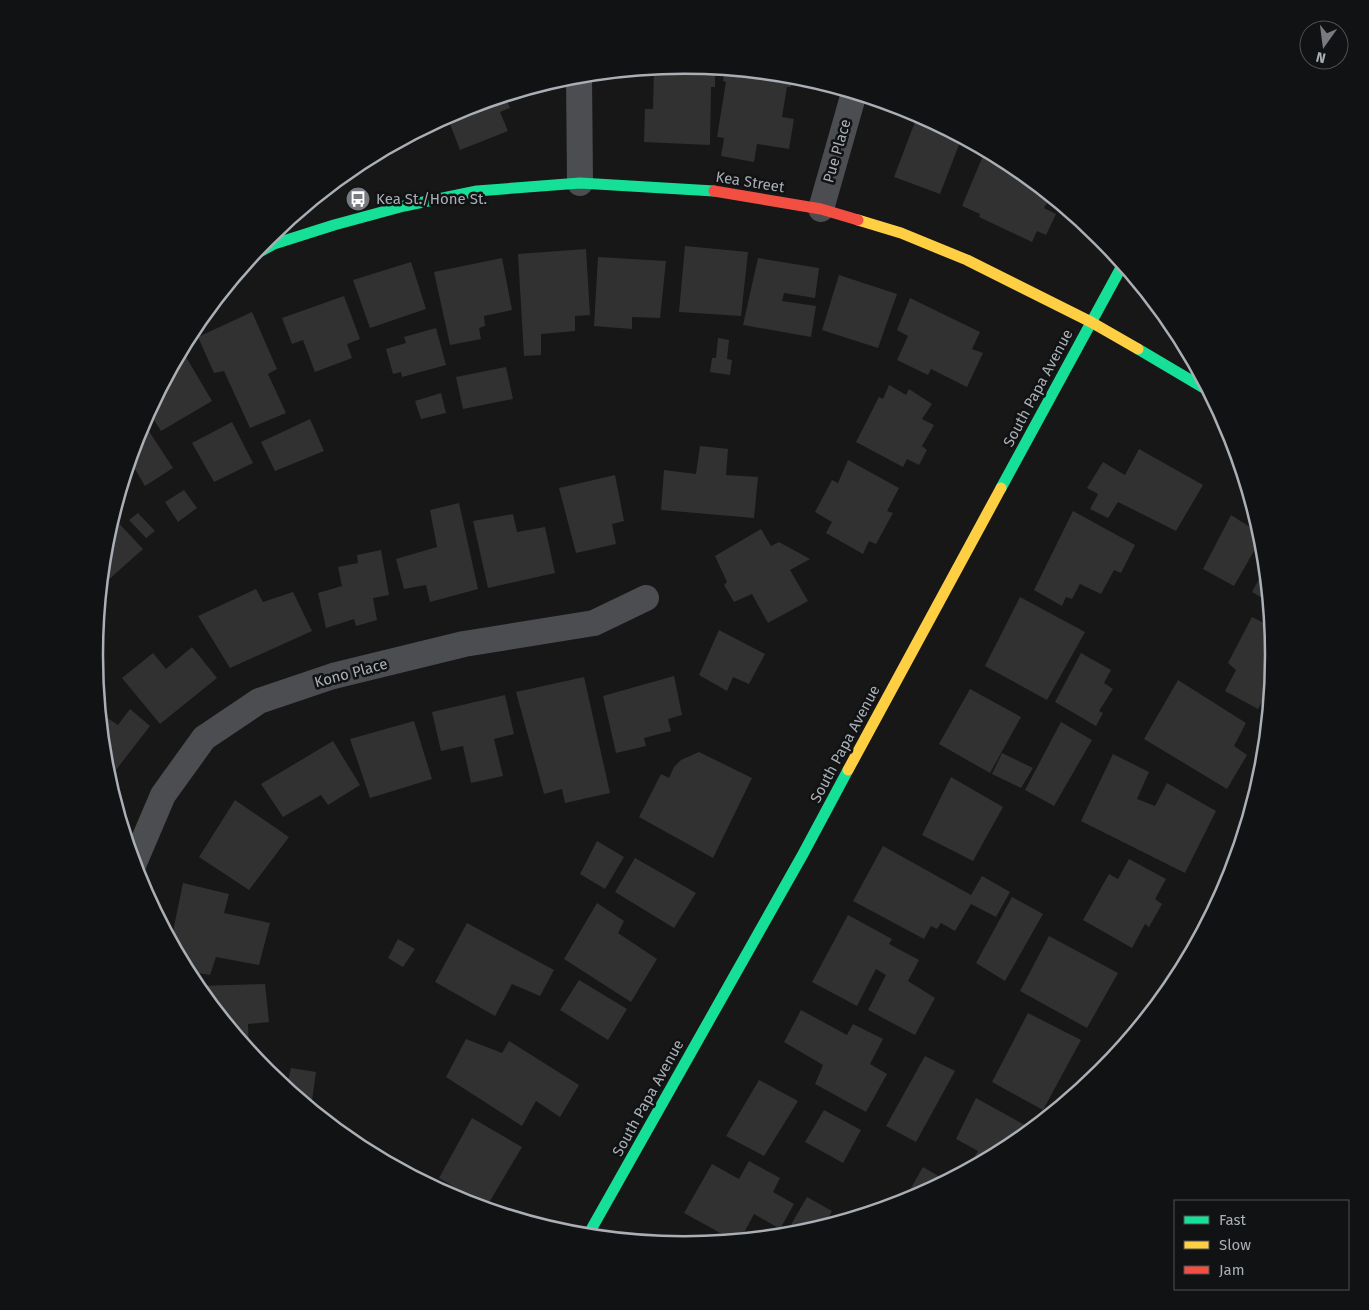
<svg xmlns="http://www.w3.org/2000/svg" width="1369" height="1310" font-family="'Fira Sans',sans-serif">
  <rect width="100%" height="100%" fill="#171717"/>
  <path fill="#313132" d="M685,65L715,68V87H711L710,145L644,142L645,109H653L654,68Z
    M725,69L793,76L791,87H787L782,117L794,119L789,149L757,144L754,162L721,156L724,138L717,137L726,82L723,81Z
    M505,96L510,108L500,112L508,131L460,150L447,116L459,110Z
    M918,114L962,137L940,194L894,177Z
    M985,150L1013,165L1018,169L1017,171L982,158Z
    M982,158L1014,175L1017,171L1022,173V172L1051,196L1044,208L1056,214L1046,235L1037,231L1032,242L979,217L980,214L962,206Z
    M685,246L748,252L741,316L679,312Z
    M586,249L590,315L575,316V331L541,334V355L524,356L518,254Z
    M598,257L666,261L660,318L632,317V329L594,326Z
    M502,258L512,310L484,316L485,326L479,328L481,339L450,345L434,272Z
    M758,258L819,268L815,298L784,293L782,301L816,306L811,337L743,325Z
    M411,262L426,309L370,328L353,280Z
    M839,275L897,294L878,348L822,330Z
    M344,296L360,339L347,344L352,358L315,372L303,340L292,344L282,318Z
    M910,298L980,332L972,349L983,353L967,387L931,369L928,375L897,360L908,336L897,330Z
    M252,312L277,369L268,374L286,413L250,428L224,371L214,373L198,337Z
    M436,328L446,365L402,377L401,372L393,374L386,349L406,343L404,337Z
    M718,338L729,340L727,359L732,360L730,375L710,372L712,358H716Z
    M182,350L212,401L161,431L149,412Z
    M506,367L513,399L463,409L456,377Z
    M889,385L906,395L909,389L932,404L922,419L934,425L922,446L927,450L919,465L907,459L903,467L856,442L879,397L883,399Z
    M441,393L446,413L421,419L415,401Z
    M310,419L324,451L275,471L261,442Z
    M143,422L173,468L145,486L135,469L125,475L140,429Z
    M232,422L253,463L214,482L192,443Z
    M700,446L728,449L726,475L758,477L754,518L661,510L664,470L696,474Z
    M1139,449L1203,485L1176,531L1118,502L1108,518L1090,509L1098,494L1087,488L1103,462L1125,475Z
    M848,460L899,488L887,511L893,513L876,544L869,541L863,554L826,533L832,522L815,512L832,480L838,483Z
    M615,475L624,521L612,524L616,544L576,553L559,488Z
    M184,490L197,508L178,522L165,502Z
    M459,503L478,589L430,602L426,585L404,589L396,559L437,547L430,510Z
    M1073,511L1135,545L1121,573L1114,570L1101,594L1080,584L1072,599L1066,597L1062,606L1034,590Z
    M138,513L155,531L146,538L129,520Z
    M513,514L517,532L545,527L555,573L488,588L473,521Z
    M1231,515L1261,534L1262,537L1234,586L1203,569Z
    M113,517L143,549L106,582L102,578L106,540Z
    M761,529L771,546L779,542L810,559L790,570L808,601L768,623L752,594L734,602L724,585L727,582L715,556Z
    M381,550L389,595L373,598L377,620L356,626L354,619L326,628L318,593L342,586L338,567L358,563L357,555Z
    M1266,566L1269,602L1252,592Z
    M256,589L263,602L293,592L312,631L230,668L198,616Z
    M1020,597L1085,632L1047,700L985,666Z
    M1252,617L1272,627L1274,655L1271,688L1270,687L1258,709L1225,691L1236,670L1228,663Z
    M719,630L765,654L749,684L733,677L727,691L699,675Z
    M192,647L217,678L160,724L122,678L153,653L166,669Z
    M1081,653L1111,670L1104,683L1113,689L1099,711L1103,713L1096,726L1055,702Z
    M674,676L682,715L668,719L671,731L644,738L646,746L616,753L603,696Z
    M584,677L610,793L565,803L562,789L544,794L516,692Z
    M1178,680L1246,723L1234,746L1247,755L1227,789L1144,739Z
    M970,689L1021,717L990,773L939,744Z
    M505,695L514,734L494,739L503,776L471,783L463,746L441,751L432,712Z
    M130,709L150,726L109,779L106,770L100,713L118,725Z
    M414,721L432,779L370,798L350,739Z
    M1061,722L1092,740L1054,806L1025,790Z
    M333,741L360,785L328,805L321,795L283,817L261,784Z
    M699,752L752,778L713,858L639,817L661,774L669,778L674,767L681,760Z
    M1002,753L1033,768L1021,788L992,774Z
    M1113,754L1149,772L1137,799L1155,806L1167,783L1216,811L1185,873L1081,821Z
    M951,777L1003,807L973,861L922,835Z
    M235,800L289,837L249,890L199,857Z
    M597,841L624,857L605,889L580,874Z
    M883,846L971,895L982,876L1010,892L996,917L971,904L955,931L941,923L937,929L931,926L924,939L853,901Z
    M635,858L696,893L674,928L615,892Z
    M1129,859L1166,879L1155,899L1162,904L1149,927L1145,924L1132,948L1083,920L1109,874L1118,879Z
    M183,883L229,894L224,913L270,923L259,965L216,957L210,975L187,971L171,941Z
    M1012,897L1043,914L1005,981L976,963Z
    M597,903L624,921L618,933L657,959L631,1002L564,959Z
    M848,915L892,939L889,944L919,960L908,981L935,998L915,1035L868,1010L886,975L876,969L857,1006L812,982Z
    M467,923L554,970L540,996L512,984L495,1016L435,982Z
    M1049,936L1118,973L1087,1028L1020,991Z
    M398,939L415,949L403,967L388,958Z
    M579,980L627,1009L608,1040L560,1010Z
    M265,984L269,1022L248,1024L249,1050L197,986Z
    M801,1010L847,1035L853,1024L883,1039L870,1064L887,1074L866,1112L815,1084L823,1065L784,1042Z
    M1028,1013L1081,1040L1043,1110L992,1082Z
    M466,1039L502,1053L509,1041L579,1085L560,1117L536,1101L522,1126L446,1077Z
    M925,1056L955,1071L916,1142L886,1126Z
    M291,1068L316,1072L311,1108L275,1079L288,1080Z
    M759,1080L798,1101L764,1156L726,1136Z
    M976,1098L1032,1129L1012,1146L966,1170L978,1151L956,1139Z
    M824,1110L861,1130L843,1163L805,1142Z
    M472,1118L522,1147L487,1206L439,1178Z
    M749,1161L780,1178L773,1192L794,1204L780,1229L754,1214L740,1240H733L684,1213L712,1164L739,1179Z
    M923,1167L947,1181L910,1200L903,1202Z
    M807,1197L832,1211L824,1226L799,1234L785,1235Z"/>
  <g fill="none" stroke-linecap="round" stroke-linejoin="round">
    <path stroke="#4c4d50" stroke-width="26" d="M579,75L580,183
      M821,209L854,93
      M134,863L163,795L204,738L259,701L333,676L464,644L594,623L646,598"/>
    <path stroke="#16e098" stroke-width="11" d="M254,255L274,244L334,225L404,206L477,191L580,183L714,191
      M1138,349L1209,391
      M1001,488L1123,264
      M588,1235L803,854L848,770"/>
    <path stroke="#ffcf43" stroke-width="11" d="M858,220L901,233L967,260L1091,322L1138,349
      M848,770L1001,488"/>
    <path stroke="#f24e42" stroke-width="11" d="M714,191L821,209L858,220"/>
  </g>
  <defs>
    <symbol id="bus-disc" viewBox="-11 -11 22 22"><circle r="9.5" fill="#777a7e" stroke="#111213"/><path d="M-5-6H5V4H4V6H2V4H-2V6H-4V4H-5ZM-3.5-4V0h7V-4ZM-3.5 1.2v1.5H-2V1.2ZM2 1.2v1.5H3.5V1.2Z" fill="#fff"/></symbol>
  </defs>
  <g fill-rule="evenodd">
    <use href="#bus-disc" x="344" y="185" width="28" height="28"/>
  </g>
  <g text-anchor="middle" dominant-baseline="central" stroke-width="5" stroke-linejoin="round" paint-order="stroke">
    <g font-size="15" fill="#aaafb6" stroke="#111213">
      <text transform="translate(837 151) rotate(-74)">Pue Place</text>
      <text transform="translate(750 182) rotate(9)">Kea Street</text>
      <text transform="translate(1038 388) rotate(-62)">South Papa Avenue</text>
      <text transform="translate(351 673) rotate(-15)">Kono Place</text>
      <text transform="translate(845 744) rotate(-62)">South Papa Avenue</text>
      <text transform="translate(648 1098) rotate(-61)">South Papa Avenue</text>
    </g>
    <g font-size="15" fill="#aaafb6" stroke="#111213" text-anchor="start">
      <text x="376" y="199">Kea St./Hone St.</text>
    </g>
  </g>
  <path d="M0 0H1369V1310H0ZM103 655a581 581 0 1 1 1162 0a581 581 0 1 1-1162 0Z" fill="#111213" fill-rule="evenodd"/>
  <path fill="none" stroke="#aaafb6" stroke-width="2.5" d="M103 655a581 581 0 1 1 1162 0a581 581 0 1 1-1162 0Z"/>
  <rect x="1174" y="1200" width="175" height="90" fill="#111213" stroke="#4e5154"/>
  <rect x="1184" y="1216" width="25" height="8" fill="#16e098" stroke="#4e5154"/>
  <text x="1219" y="1225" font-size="15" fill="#aaafb6">Fast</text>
  <rect x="1184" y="1241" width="25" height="8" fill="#ffcf43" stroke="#4e5154"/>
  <text x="1219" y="1250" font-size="15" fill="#aaafb6">Slow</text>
  <rect x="1184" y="1266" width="25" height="8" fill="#f24e42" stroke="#4e5154"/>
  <text x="1219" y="1275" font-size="15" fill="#aaafb6">Jam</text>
  <g transform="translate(1324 45) rotate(194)"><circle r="24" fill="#111213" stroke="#4e5154"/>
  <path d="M0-4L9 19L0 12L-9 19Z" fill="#777a7e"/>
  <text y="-8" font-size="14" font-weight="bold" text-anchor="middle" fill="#aaafb6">N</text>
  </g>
</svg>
